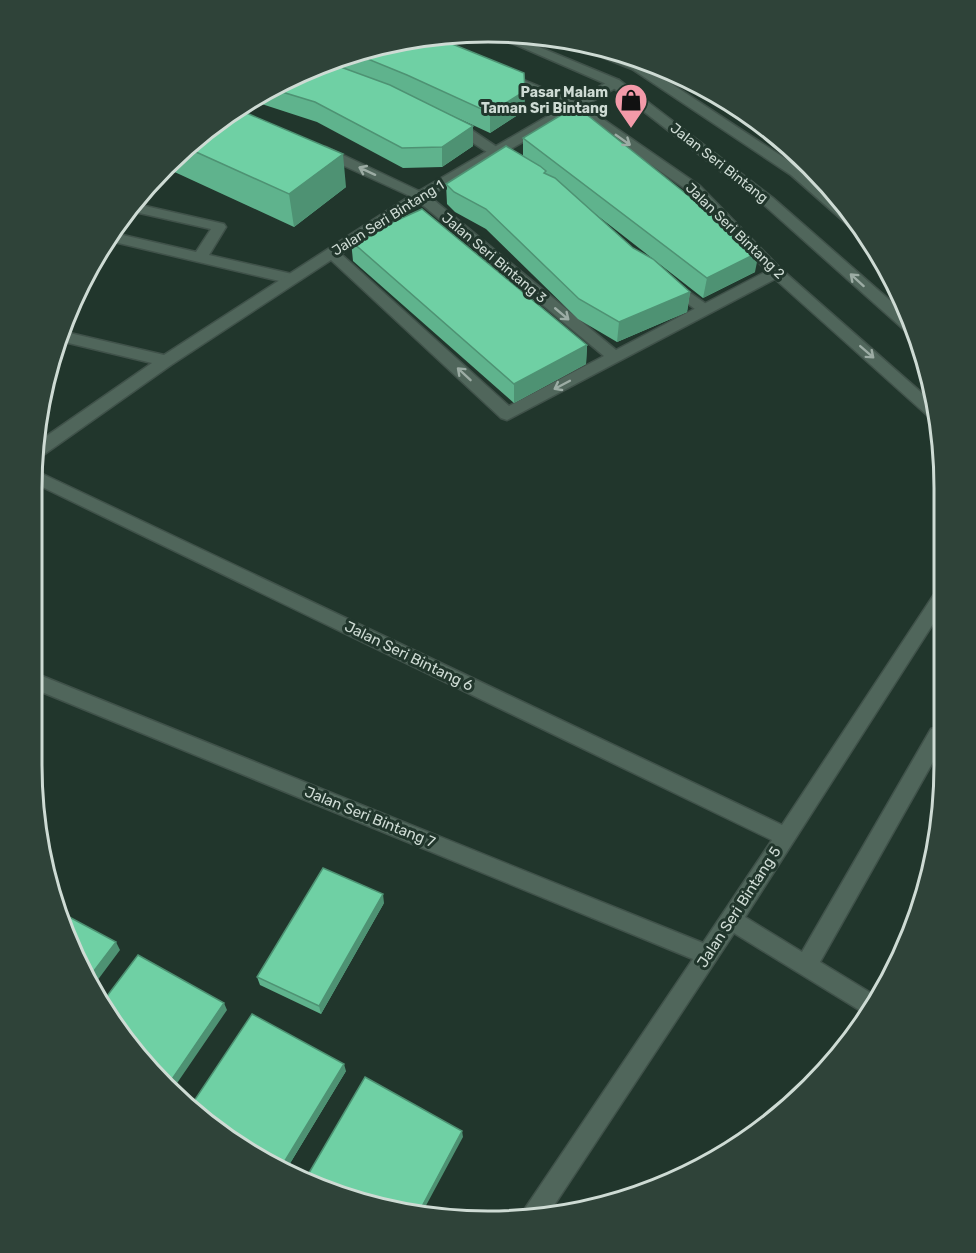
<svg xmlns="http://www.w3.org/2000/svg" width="976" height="1253" font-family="Rubik,sans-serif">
  <rect width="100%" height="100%" fill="#21362c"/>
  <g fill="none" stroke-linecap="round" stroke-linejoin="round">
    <defs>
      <path id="service" d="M452,119L457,120L519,162L512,166L507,165L447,126L446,123Z
        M132,203L224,224L226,227L209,255L292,274L299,279L292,284L110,241L114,233L196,252L211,229L126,210Z
        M669,278L709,306L711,309L709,312H699L664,286L662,283L664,280Z"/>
      <path id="minor" d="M502,71L574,101L611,80H619L621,83L619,86L584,106L700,186L781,269L932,402L935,417L928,416L775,279L507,420L501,418L331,260L171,365L39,458L32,460L35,444L152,363L56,340L61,331L164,355L410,196L316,153L314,150L316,147H326L419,191L565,106L498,78L496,75ZM575,112L690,192L767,271L616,350L429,196ZM419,202L604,356L509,406L341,254Z
        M32,469L782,825L935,593L941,591L940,613L745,917L802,952L931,729L938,727V753L820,962L879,998L869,1016L734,933L549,1213L523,1217L526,1207L693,959L32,688V672L703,943L772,840L32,482Z"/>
      <path id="tertiary" d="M489,33H505L619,80L773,198L910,318L918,336H911L763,204L611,86Z
        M571,41L594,45L640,63L801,169L848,210L864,233L856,232L791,175L632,69L572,45Z"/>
    </defs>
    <use href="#service" stroke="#40524a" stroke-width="3"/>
    <use href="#minor" stroke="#40524a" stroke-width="3"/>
    <use href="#tertiary" stroke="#40524a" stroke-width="3"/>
    <use href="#service" fill="#50665b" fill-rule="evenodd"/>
    <use href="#minor" fill="#50665b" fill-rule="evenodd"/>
    <use href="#tertiary" fill="#50665b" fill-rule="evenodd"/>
  </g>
  <path fill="#5fb38d" d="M428,35L525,91L524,111L490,133L425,103L473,146L442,167L403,168L317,122L249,100L259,93L341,56Z
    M523,138L755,272L703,298L589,209L633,248L690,292L687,312L617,342L578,319L486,229L455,212L447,204L446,184L523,156Z
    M187,145L346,187L294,227L168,169L167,166Z
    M351,241L587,345L586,364L514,403L353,261Z
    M384,903L321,1014L260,985L257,977Z
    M346,1071L286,1170L225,1133L190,1107Z"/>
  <path fill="#4e9273" d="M525,91L524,111L490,133V113Z
    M473,126V146L442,167V147Z
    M343,154L346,187L294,227L289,194Z
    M759,252L755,272L703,298L707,278Z
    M690,292L687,312L617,342L619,322Z
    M587,345L586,364L514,403V384Z
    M383,894L384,903L321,1014L319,1006Z
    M116,942L120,950L91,989L87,980Z
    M224,1003L227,1010L171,1092L166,1088Z
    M344,1064L346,1071L286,1170L283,1164Z
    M462,1131L463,1137L422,1213L419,1212Z"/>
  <path fill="#6fd0a4" stroke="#4e9273" stroke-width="1.5" d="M428,35H430L524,73L525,91L490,113L407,75L353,53Z
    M327,62L390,85L473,126L442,147L402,148L315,102L269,88Z
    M576,106L759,252L707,278L523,138Z
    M237,109L343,154L289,194L185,147Z
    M506,146L540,166L546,171L544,173L555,178L633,248L653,259L690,292L619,322L579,299L486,209L454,192L446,184Z
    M422,209L587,345L514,384L351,241Z
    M323,868L383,894L319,1006L257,977Z
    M58,911L116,942L87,980Z
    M138,955L224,1003L166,1088L101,1004Z
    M252,1014L344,1064L283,1164L200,1114L190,1107Z
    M365,1077L462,1131L419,1212L370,1206L313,1182L306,1178Z"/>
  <defs><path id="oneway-shaft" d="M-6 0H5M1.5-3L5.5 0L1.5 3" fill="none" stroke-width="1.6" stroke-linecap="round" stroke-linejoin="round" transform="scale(1.5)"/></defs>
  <g stroke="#9caca4">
    <use href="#oneway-shaft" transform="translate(623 140) rotate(35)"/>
    <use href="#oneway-shaft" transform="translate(367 171) rotate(-155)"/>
    <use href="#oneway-shaft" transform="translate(857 280) rotate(-138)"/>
    <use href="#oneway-shaft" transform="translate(562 314) rotate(40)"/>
    <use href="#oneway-shaft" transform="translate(867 352) rotate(41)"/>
    <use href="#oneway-shaft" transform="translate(464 374) rotate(-137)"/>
    <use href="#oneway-shaft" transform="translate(562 385) rotate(152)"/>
  </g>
  <defs>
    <symbol id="shop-pin" viewBox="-11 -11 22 30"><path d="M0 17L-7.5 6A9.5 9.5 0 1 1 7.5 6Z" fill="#f39aa9" stroke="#21362c"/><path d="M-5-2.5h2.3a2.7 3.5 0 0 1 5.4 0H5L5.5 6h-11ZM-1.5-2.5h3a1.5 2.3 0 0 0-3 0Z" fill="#111"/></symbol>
  </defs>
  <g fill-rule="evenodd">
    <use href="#shop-pin" x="612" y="81" width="38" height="52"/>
  </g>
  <g text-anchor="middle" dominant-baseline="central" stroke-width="6" stroke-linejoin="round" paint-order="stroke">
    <g font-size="14" font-weight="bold" fill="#cedbd4" stroke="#21362c" text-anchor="end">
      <text x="608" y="92">Pasar Malam<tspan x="608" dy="16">Taman Sri Bintang</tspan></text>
    </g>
    <g font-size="14" fill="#cedbd4" stroke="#21362c">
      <text transform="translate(719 163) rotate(38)">Jalan Seri Bintang</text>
      <text transform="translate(388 218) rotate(-32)">Jalan Seri Bintang 1</text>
      <text transform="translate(735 231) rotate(44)">Jalan Seri Bintang 2</text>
      <text transform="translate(494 258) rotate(40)">Jalan Seri Bintang 3</text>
    </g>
    <g font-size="15" fill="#cedbd4" stroke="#21362c">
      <text transform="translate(409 656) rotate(26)">Jalan Seri Bintang 6</text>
      <text transform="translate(370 817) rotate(22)">Jalan Seri Bintang 7</text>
      <text transform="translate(739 907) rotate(-57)">Jalan Seri Bintang 5</text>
    </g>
  </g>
  <path d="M0 0H976V1253H0ZM488 42H488A446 446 0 0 1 934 488V765A446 446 0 0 1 488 1211H488A446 446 0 0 1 42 765V488A446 446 0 0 1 488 42Z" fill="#2f4339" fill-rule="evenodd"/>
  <path fill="none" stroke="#cedbd4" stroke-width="3" d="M488 42H488A446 446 0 0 1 934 488V765A446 446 0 0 1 488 1211H488A446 446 0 0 1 42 765V488A446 446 0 0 1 488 42Z"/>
</svg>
